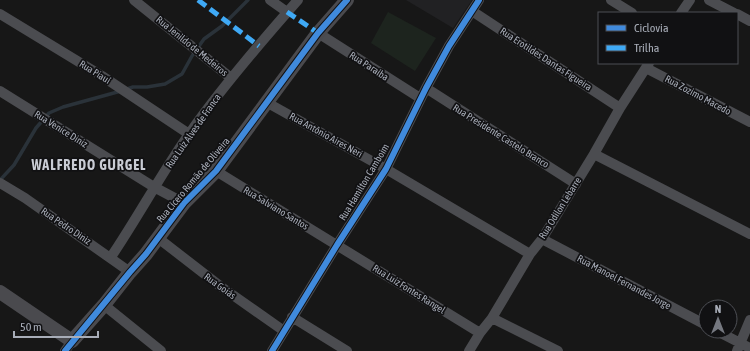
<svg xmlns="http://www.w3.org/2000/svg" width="750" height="351" font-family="'Asap Condensed',sans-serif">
  <rect width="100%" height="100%" fill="#171717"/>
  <path fill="#212123" d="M406,0H472L453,28Z"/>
  <path fill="#1d241e" d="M388,12L436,38L415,71L371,43Z"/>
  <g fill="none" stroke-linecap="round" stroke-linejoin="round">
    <path stroke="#2a3239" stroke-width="3.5" d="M127,89L133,87H147L165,84L182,74L192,56L204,39L222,26L248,0
      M0,180L14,165L36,128L49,113L63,107L121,91"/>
    <path stroke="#4b4c50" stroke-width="10" d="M134,0L231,78
      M270,0L287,12
      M611,0L632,13
      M709,0L734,13
      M472,11L620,108
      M681,13L690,0
      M0,14L102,76L189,134
      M737,14L750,21
      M318,33L420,98
      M646,68L750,122
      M426,88L576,184
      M0,91L154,187L184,203
      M266,102L386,169L530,254
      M594,154L750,234
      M216,171L480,333
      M0,183L25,198L130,272
      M158,238L220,286L284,331
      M542,239L706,325
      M111,257C138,217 161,174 189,134C222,87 260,43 298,0
      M104,305L161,351
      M292,317L347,351
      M492,318L558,351
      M717,331L750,348
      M65,351L72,341
      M272,351L337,245L386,169L426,88L449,46L479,0
      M469,351L480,333L492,318L530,254L542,239L594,154L620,108L649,63
      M737,351L750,320"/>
    <path stroke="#4a4a4e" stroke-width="14" d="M0,292L72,341L104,305L130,272L146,254L184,203L216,171L318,33L347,0"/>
    <path stroke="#3fa9f5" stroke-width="5" stroke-dasharray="10 5" stroke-linecap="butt" d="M198,0L259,46
      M287,12L318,33"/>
    <defs>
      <path id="cycleway" d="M65,351L130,272L146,254L184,203L216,171L318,33L347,0
        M272,351L337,245L386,169L426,88L449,46L479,0"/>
    </defs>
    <use href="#cycleway" stroke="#111113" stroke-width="8"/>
    <use href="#cycleway" stroke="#408adc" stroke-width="6"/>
  </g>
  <g text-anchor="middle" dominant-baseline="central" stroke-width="3.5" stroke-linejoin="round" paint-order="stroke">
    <g font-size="10" fill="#a8adb8" stroke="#111113">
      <text transform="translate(192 46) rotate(39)">Rua Jenildo de Medeiros</text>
      <text transform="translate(546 59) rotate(33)">Rua Erotildes Dantas Figueira</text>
      <text transform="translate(369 66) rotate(33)">Rua Paraíba</text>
      <text transform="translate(95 72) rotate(32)">Rua Piauí</text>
      <text transform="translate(698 95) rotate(28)">Rua Zozimo Macedo</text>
      <text transform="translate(61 129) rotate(32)">Rua Venice Diniz</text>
      <text transform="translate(193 131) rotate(-55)">Rua Luiz Alves de Franca</text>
      <text transform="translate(326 135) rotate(29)">Rua Antônio Aires Neri</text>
      <text transform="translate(501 136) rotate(32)">Rua Presidente Castelo Branco</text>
      <text transform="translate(193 180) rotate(-50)">Rua Cícero Romão de Oliveira</text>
      <text transform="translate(364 182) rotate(-59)">Rua Hamilton Camboim</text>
      <text transform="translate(276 208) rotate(31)">Rua Salviano Santos</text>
      <text transform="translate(560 208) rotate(-58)">Rua Odilon Lebarre</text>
      <text transform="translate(66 226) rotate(34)">Rua Pedro Diniz</text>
      <text transform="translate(624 282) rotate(28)">Rua Manoel Fernandes Jorge</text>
      <text transform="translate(220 286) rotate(36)">Rua Goiás</text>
      <text transform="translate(409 289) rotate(32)">Rua Luiz Fontes Rangel</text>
    </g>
    <g font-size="14" font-weight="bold" letter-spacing="1" fill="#c9ccd4" stroke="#111113">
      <text x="89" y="165">WALFREDO GURGEL</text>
    </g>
  </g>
  <rect x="598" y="12" width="140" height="52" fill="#111113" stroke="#4d4f55"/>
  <rect x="606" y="25" width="20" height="6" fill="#408adc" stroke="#4d4f55"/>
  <text x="634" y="32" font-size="12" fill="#a8adb8">Ciclovia</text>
  <rect x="606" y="45" width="20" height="6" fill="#3fa9f5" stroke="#4d4f55"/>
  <text x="634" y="52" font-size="12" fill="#a8adb8">Trilha</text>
  <g transform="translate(718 319)"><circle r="19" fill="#111113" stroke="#4d4f55"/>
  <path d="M0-3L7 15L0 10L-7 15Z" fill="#757880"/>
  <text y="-6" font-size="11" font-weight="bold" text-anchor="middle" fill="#a8adb8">N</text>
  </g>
  <path d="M14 331v6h84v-6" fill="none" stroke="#a8adb8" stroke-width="2"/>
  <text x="20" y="331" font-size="12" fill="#a8adb8" stroke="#111113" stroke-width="3" paint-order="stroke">50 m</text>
</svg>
